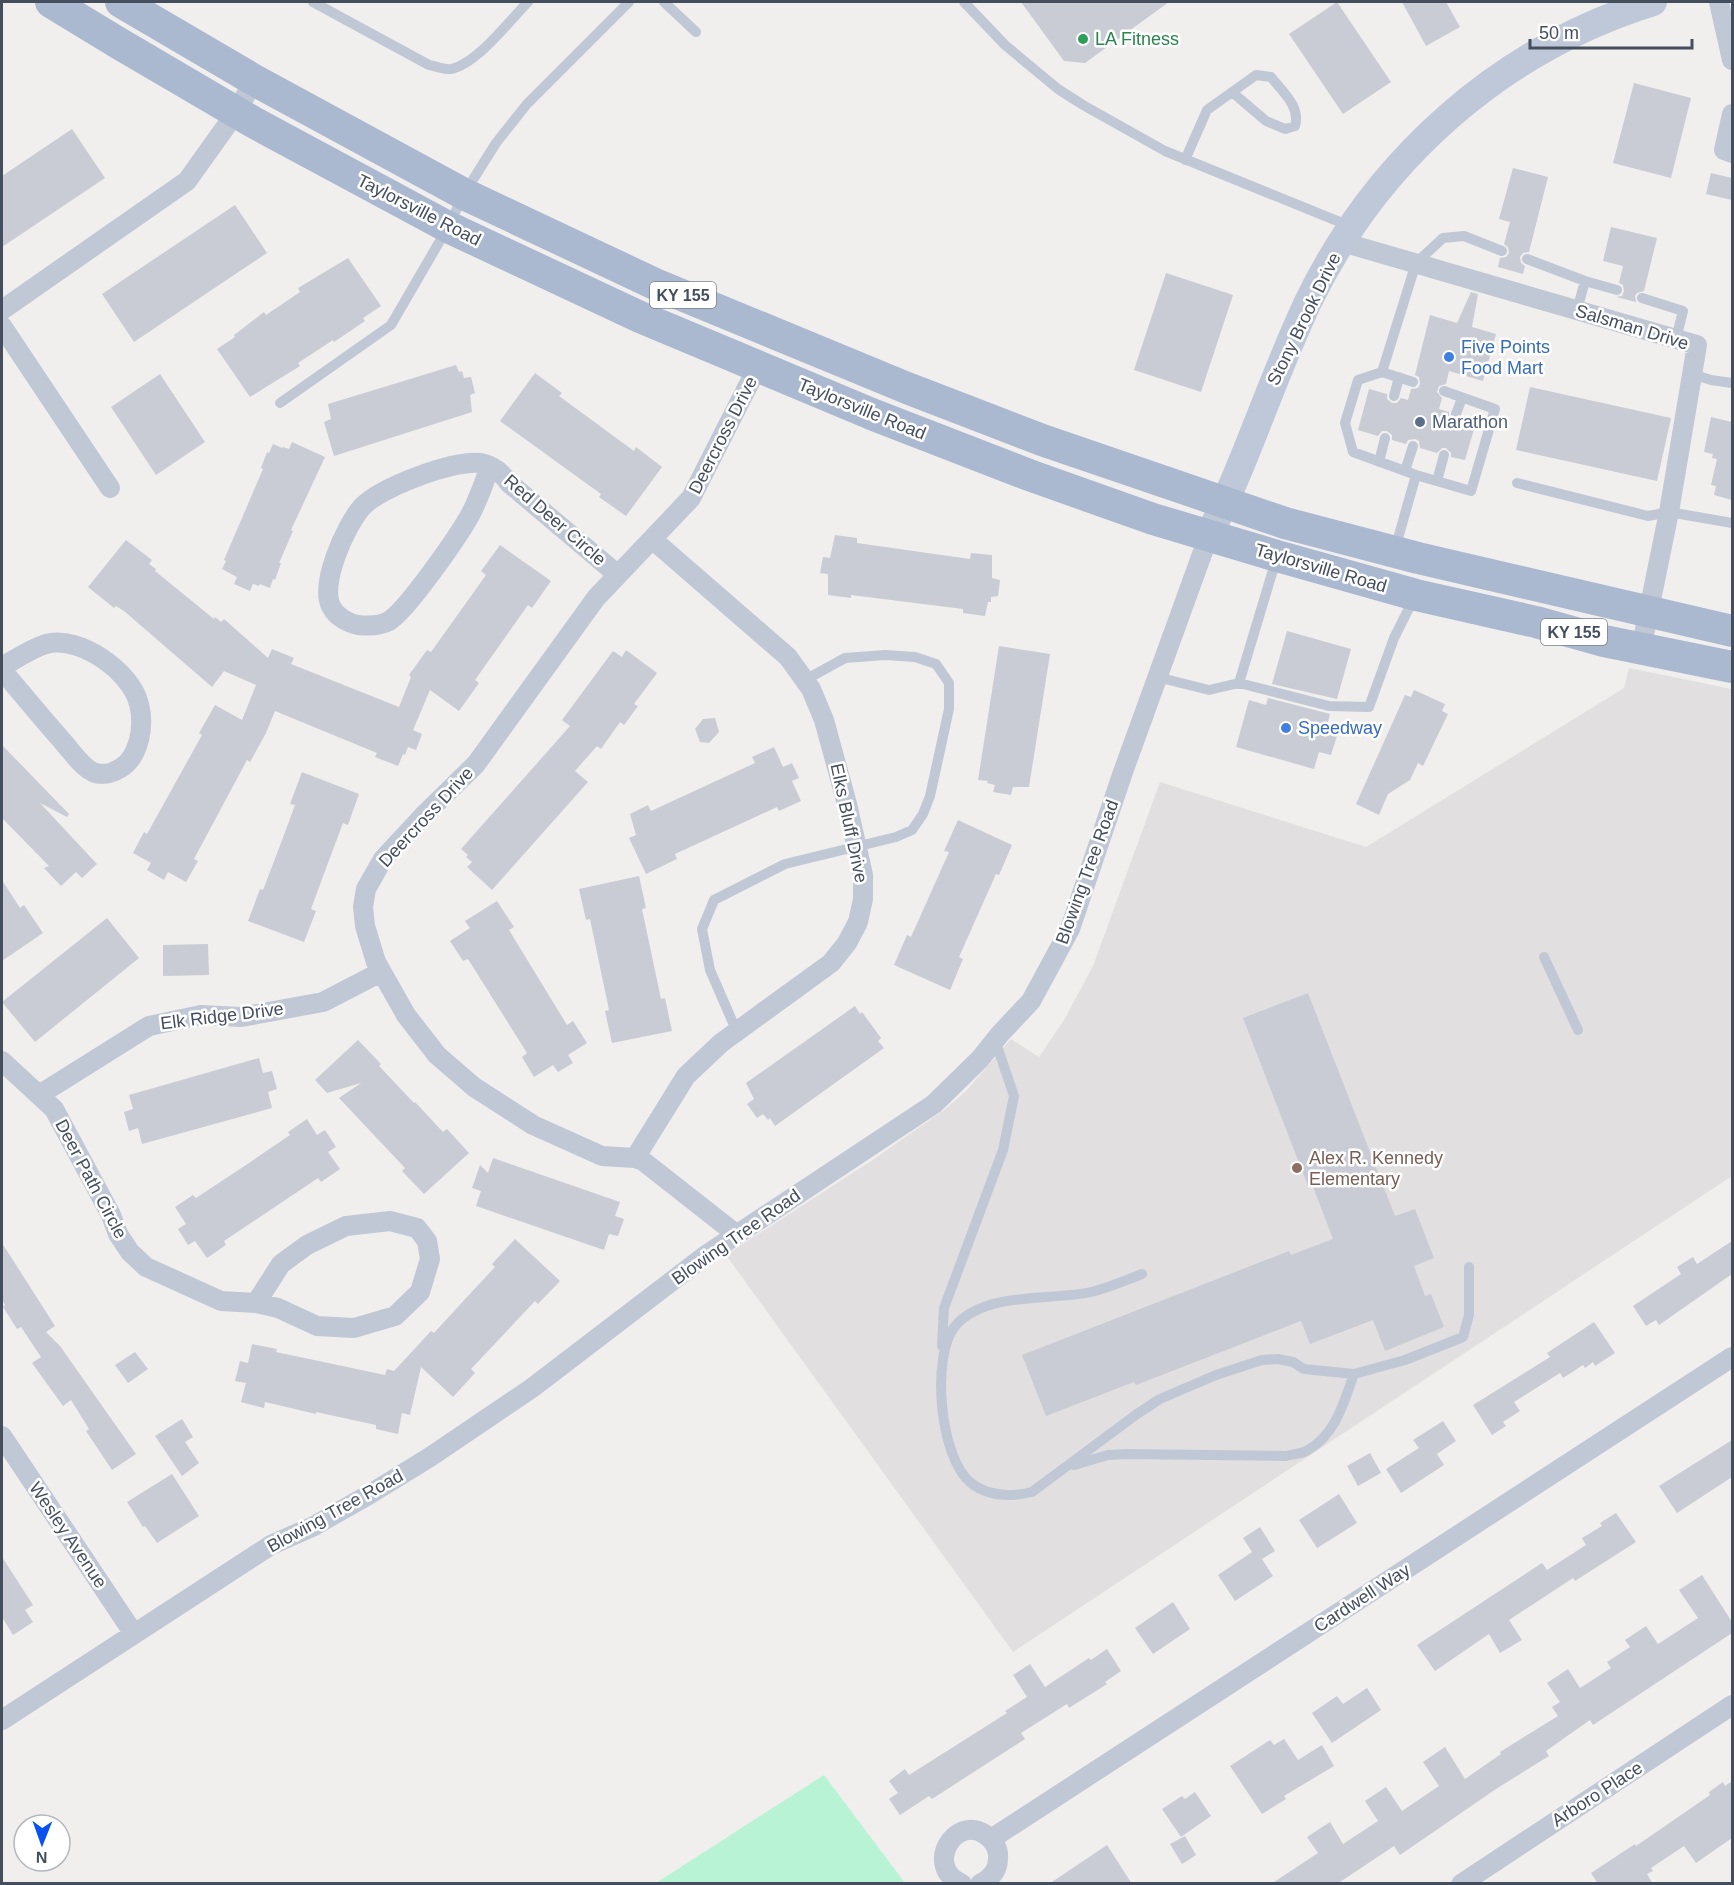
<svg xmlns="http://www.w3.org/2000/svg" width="1734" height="1885" font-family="Arial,sans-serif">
  <rect width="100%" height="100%" fill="#f1eeee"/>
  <path fill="#e2dfe0" d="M1629,668L1732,689V1176L1013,1652L726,1255L874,1159L944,1110L966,1091L1011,1039L1039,1057L1064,1020L1093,966L1160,782L1366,847L1624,688Z"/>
  <path fill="#b8f3d6" d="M824,1775L905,1883H656Z"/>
  <path fill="#c9ccd4" d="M1021,2H1169L1085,63L1064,61Z
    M1337,2L1391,82L1343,114L1289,34Z
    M1402,2H1446L1460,27L1426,46Z
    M1634,83L1691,98L1671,178L1613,163Z
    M72,129L105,178L2,247V176Z
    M1513,168L1548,177L1529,252L1523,253L1520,257L1521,263L1525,266L1523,274L1498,267L1500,258L1506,257L1509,253L1508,247L1504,244L1510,222L1499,219Z
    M1711,173L1732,178V200L1706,194Z
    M235,205L267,253L134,342L102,294Z
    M1611,227L1657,238L1644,291L1637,293L1635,296L1636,302L1616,297L1622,296L1624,291L1623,285L1619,283L1623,266L1603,261Z
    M348,258L381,306L363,318L365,321L334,342L333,340L298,363L300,366L250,397L217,349L235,337L234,335L264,312L266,315L300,292L298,288Z
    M1166,273L1233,295L1201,392L1134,370Z
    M1471,292L1478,294L1472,327L1496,334L1483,381L1449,371L1446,384L1439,386L1437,392L1442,398L1439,409L1449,412V416L1453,421L1460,420L1463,416L1477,419L1465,460L1451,457V453L1446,448H1442L1437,453L1420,448L1419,441L1415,439L1408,440L1406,444L1392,440V435L1387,431H1382L1378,436L1358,430L1369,389L1387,394V399L1392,403H1397L1401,398L1408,400L1411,389L1418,388L1420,384L1419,377L1415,375L1430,315L1457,323Z
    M456,365L459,372L462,371L464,378L471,377L475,393L470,395L472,412L334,456L324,422L331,419L328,404Z
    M535,373L562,393L559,396L634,451L636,447L662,467L626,516L599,497L601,494L500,421Z
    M160,374L205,442L156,475L111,407Z
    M1530,387L1671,418L1657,481L1516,450Z
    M1711,417L1732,422V500L1714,495L1716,486L1711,485L1717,459L1712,458L1713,454L1704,452Z
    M292,442L325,457L291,530L293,531L279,563H281L275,580L273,579L270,588L260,584L259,586L253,584L250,591L234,584L237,577L222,569L226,561L224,560L263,469L261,468L267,452L269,453L273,444L282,448L283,447L289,449Z
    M835,535L857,538V543L970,559L971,553L992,555V578L1000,580L998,596L991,597V602H988L985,616L963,613V609L851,595V598L828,595V574L820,573L823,557L830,558Z
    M126,540L152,560L149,564L156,569L155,571L214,619L215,617L221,622L224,619L268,658L272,649L294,658L291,664L399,707L411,677L409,675L427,650L431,652L486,575L481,571L500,545L551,581L532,608L528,605L475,680L479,683L459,711L430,690L413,730L422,734L416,750L408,747L405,755L403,754L398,766L375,757L377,753L275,711L266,733L250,762L247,760L194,859L198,861L186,882L168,872L164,880L147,870L151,863L133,853L144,832L147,834L202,735L199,733L215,705L242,720L256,685L224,671L212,687L124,611L116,606L114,608L88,587Z
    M1287,631L1351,649L1337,699L1272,684Z
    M999,646L1050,654L1029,787H1013L1011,795L993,792L995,785L987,783L988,781L978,780Z
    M626,650L657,673L634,704L638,706L624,725L620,722L601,749L597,746L575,771L588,782L492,890L467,867L472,862L466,857L468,855L461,849L570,726L562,720L613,651L622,657Z
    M1414,690L1445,704L1442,711L1448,714L1423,766L1418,763L1410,780L1388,794L1379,815L1356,804L1405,695L1411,697Z
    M1268,698L1330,714L1325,733L1337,736L1331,755L1319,752L1314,769L1236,747L1249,700L1266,705Z
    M715,718L719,732L709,743L700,742L695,729L703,719Z
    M2,745L69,814L67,817L40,803L97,864L82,878L76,872L61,886L44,868L49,866L2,818Z
    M774,747L783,767L792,763L799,778L792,781L801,801L779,811L777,807L675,854L677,859L646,874L629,838L636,835L630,814L648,805L651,811L755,763L752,757Z
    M302,772L359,794L348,825L343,823L325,871L311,909L316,911L304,942L248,921L260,889L263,890L281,843L295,805L290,804Z
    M958,820L1012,845L999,875L996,874L959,957L963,959L950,990L894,965L907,935L911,937L949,852L944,851Z
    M639,876L646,908L642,909L661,999L665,998L672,1031L612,1043L605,1011L609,1010L590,919L586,920L579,889Z
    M2,880L20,908L24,905L43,933L2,961Z
    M497,901L514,927L509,930L567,1025L573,1021L587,1043L568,1055L573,1063L558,1072L553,1065L534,1077L522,1057L527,1053L468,959L463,961L450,941L470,928L465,921Z
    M107,918L139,958L35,1042L2,1002Z
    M208,944L209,975L163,976V945Z
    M1308,993L1395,1216L1415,1209L1434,1258L1414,1266L1425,1296L1431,1294L1444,1327L1385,1351L1373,1320L1310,1344L1301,1321L1136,1385L1134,1382L1046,1416L1022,1355L1289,1251L1291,1255L1333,1239L1312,1184L1308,1186L1243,1018Z
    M855,1006L860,1014L862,1012L881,1038L878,1041L884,1048L775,1126L770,1118L768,1120L763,1114L757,1118L747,1104L754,1099L746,1083Z
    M358,1040L381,1064L379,1066L414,1103L415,1102L443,1132L447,1129L469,1153L424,1194L402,1171L405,1168L339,1098L361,1083L327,1093L315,1080Z
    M259,1058L263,1073L272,1071L277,1089L268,1092L272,1108L142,1144L138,1128L129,1131L124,1112L133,1109L129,1095Z
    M307,1119L317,1135L325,1130L336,1147L328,1152L340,1169L321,1182L318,1178L224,1241L226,1245L207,1258L195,1241L188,1245L178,1229L186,1224L175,1207L193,1195L196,1198L249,1163L290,1135L288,1132Z
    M493,1158L620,1202L615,1216L624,1219L618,1236L609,1234L604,1250L476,1206L481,1191L472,1188L480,1165L488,1173Z
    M515,1239L560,1281L538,1304L535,1301L506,1332L471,1369L475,1373L453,1397L421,1367L410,1415L402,1413L398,1434L376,1429V1425L316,1412V1414L265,1402L264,1408L241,1402L246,1383L235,1381L240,1361L248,1363L252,1344L277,1349L276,1352L385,1375L387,1369L394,1371L431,1331L434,1333L467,1297L495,1267L492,1264Z
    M1732,1241V1274L1659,1325L1656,1320L1646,1326L1633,1306L1681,1274L1677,1267L1693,1257L1697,1264Z
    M2,1243L55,1326L46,1332L60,1346L136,1454L112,1470L86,1431L89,1429L71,1400L63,1406L32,1363L41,1357L21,1327L17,1329L3,1307L5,1305L2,1299Z
    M1594,1322L1615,1353L1595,1366L1593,1362L1585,1368L1583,1365L1563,1378L1560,1373L1514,1402L1520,1411L1503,1422L1506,1426L1492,1435L1473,1405L1550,1357L1547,1353Z
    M135,1352L148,1369L128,1383L115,1365Z
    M182,1419L193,1437L185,1442L199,1463L182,1476L155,1436Z
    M1443,1421L1456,1441L1437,1454L1444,1465L1401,1493L1386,1469L1419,1448L1413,1440Z
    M1732,1440V1477L1677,1513L1659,1486Z
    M1370,1453L1381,1473L1358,1486L1347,1466Z
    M172,1474L199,1516L157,1543L145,1526L143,1527L127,1502Z
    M1339,1494L1357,1523L1317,1548L1299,1520Z
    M1616,1513L1636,1542L1575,1581L1573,1578L1509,1620L1522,1640L1500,1653L1489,1634L1435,1671L1417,1645L1542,1563L1547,1570L1586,1545L1582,1538L1602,1526L1600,1523Z
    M1260,1527L1275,1551L1262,1559L1273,1576L1235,1601L1218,1575L1252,1552L1243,1538Z
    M2,1557L33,1605L25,1610L33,1622L13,1635L2,1617Z
    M1702,1575L1732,1622V1633L1593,1725L1590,1720L1546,1751L1549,1756L1496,1789L1400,1855L1394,1846L1337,1884H1271L1318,1853L1307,1837L1330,1822L1343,1844L1378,1821L1365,1801L1386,1787L1402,1811L1439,1786L1423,1762L1445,1747L1465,1779L1501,1754L1500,1752L1558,1716L1552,1707L1560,1702L1547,1683L1568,1669L1580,1688L1611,1668L1607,1662L1630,1647L1625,1640L1646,1626L1658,1644L1698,1618L1679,1590Z
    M1173,1602L1190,1629L1153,1654L1135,1628Z
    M1107,1649L1121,1671L1105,1682L1107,1684L1069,1708L1067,1704L1021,1733L1025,1739L932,1799L929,1796L900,1815L889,1799L898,1793L889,1781L905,1769L909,1775L1007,1713L1005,1711L1027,1697L1013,1675L1030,1664L1045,1687L1089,1658L1091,1660Z
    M1367,1688L1381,1710L1332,1743L1312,1713L1337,1696L1343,1704Z
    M1284,1739L1298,1760L1322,1745L1334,1766L1284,1796L1286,1799L1262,1814L1230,1766L1270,1740L1274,1745Z
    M1732,1781V1838L1696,1863L1684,1846L1651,1868L1653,1871L1647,1874L1653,1884H1598L1591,1873L1635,1844L1636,1846L1710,1795L1709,1792L1723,1782L1725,1786Z
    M1195,1792L1211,1816L1181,1837L1162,1809L1182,1796L1185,1799Z
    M1185,1836L1196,1855L1182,1864L1170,1844Z
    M1107,1845L1132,1884H1049Z"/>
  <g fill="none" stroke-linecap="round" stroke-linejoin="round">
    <path stroke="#c0c8d5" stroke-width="10" d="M313,2L429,65C436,66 444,70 451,69C477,64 510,20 528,2
      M664,2L696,32
      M964,2L1005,45L1058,89L1083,105L1165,151L1352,227
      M1185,160L1207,110L1256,75L1271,77C1282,91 1301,107 1295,126L1285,129L1266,121L1232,92
      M1527,259L1585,281L1617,290
      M1642,298L1683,311L1676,339
      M1577,310L1585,281
      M1382,372L1413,382
      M1692,374L1711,380L1732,383
      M1394,396L1399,377
      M280,403L391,325L448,227L464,194L496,143L527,104L629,2
      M1456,414L1462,398
      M1379,462L1385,438
      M1405,471L1413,446
      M1416,475L1471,491L1495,409L1444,391
      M1437,481L1444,455
      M1517,483L1648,516L1669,512L1732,523
      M1395,549L1416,475L1353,452L1345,423L1358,380L1382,372L1416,263L1443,238L1464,236L1502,251
      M1157,677L1209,690L1239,683L1329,706L1369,707L1394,638L1414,598
      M1239,683L1276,560
      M1544,957L1578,1030
      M737,1032L710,970L702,929L714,900L785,864L896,837L912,830L923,814L930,796L949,709V683L936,664L915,657L885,655L845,658L805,680
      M1142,1274C1126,1280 1108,1288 1091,1292C1051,1301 987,1291 956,1325C930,1355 940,1459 971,1483C989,1497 1011,1497 1032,1492L1137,1414L1160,1399L1216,1375L1262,1360L1278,1359L1293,1362L1304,1369L1354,1374L1405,1360L1463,1337L1469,1315V1267
      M942,1346L944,1308L1003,1150L1014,1096L995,1040
      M1074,1465L1108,1455L1127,1454L1286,1456C1293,1454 1302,1454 1308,1450C1336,1434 1344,1402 1354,1374"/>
    <path stroke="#c0c8d5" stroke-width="20" d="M1719,2L1732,60
      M1732,114L1724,150L1732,153
      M1342,242L1697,345L1669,512L1641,649
      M2,310L187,181L237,111L254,80
      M2,326L110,488
      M490,466C484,483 478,501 469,517C457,538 407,610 389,621C380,626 367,626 358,625C348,623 337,617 332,608C318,586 346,525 362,507C381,487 453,460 480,463C493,465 502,473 509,483L618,575
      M2,667C16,659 30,649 46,644C79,635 131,671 139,704C142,716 142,728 139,740C135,754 129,765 115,771C110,774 99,775 93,772C82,767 72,752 64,743C43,719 22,694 2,670
      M2,1061L54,1109L111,1215L118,1234L130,1252L146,1267L221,1301L256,1303L278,1308L317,1326L354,1328L395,1316L420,1292L430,1259L427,1241L417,1228L390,1221L346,1226L307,1245L281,1264L256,1303
      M39,1095L149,1026L201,1015L241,1017L323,1002L381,972
      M635,1158L686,1076L721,1043L831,963L847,943L858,922L863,899V875L847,804L824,720L811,689L788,657L652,539
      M736,1234L643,1161L635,1158L602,1156L533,1125L474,1087L437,1055L406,1015L376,962L365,926L363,907L366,889L383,859L423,816L476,764L596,598L691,498L758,366
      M2,1436L134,1634
      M2,1720L271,1545L314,1526L370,1494L430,1457L532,1388L706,1255L934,1104L980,1059L1000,1034L1031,1001L1070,929L1123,772L1209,535
      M991,1839L1732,1357
      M962,1884C923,1867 955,1813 986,1835C994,1841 999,1849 998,1859C998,1871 990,1879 980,1884
      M1461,1884L1732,1705"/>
    <path stroke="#bfc8d9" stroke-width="28" d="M1209,535C1247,460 1272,378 1308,302C1377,159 1501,49 1653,2"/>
    <path stroke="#abb9d0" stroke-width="32" d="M51,2L120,44L253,122L448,227L640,317L874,415L1029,475L1153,519L1277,556L1416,595L1536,622L1604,641L1732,667
      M121,2L254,80L464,194L655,284L907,388L1042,440L1285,523L1418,558L1732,631"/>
  </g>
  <circle fill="#2e9e5b" stroke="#fff" stroke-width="2" cx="1083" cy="39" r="6"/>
  <g fill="#3f7fe0" stroke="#fff" stroke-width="2">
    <circle cx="1449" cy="357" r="6"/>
    <circle cx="1286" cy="728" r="6"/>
  </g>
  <circle fill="#5c6f8a" stroke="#fff" stroke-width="2" cx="1420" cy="422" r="6"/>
  <circle fill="#8d6e63" stroke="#fff" stroke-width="2" cx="1297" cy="1168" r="6"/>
  <g text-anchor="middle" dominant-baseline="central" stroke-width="5" stroke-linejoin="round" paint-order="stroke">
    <g fill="#fff" stroke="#7c838e" stroke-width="1.5">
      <rect x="650" y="282" width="66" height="26" rx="4.5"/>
      <rect x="1541" y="619" width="66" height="26" rx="4.5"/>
    </g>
    <g font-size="16" font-weight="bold" fill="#444e5d">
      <text x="683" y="295">KY 155</text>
      <text x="1574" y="632">KY 155</text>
    </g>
    <g font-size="18" fill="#27864d" stroke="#fff" text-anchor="start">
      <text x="1095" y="39">LA Fitness</text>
    </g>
    <g font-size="18" fill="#444e5d" stroke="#fff">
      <text transform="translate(419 210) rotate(27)">Taylorsville Road</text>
      <text transform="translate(1304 319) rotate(-64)">Stony Brook Drive</text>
      <text transform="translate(1632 327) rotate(17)">Salsman Drive</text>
      <text transform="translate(862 409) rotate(22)">Taylorsville Road</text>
      <text transform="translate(723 435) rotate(-63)">Deercross Drive</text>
      <text transform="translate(555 520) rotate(41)">Red Deer Circle</text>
      <text transform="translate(1321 568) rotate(16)">Taylorsville Road</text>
      <text transform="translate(426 817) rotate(-47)">Deercross Drive</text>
      <text transform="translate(849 823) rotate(78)">Elks Bluff Drive</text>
      <text transform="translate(1087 872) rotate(-70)">Blowing Tree Road</text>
      <text transform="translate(222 1016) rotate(-7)">Elk Ridge Drive</text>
      <text transform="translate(91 1179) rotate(62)">Deer Path Circle</text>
      <text transform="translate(736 1237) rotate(-35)">Blowing Tree Road</text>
      <text transform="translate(335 1511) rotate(-29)">Blowing Tree Road</text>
      <text transform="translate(68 1535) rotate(56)">Wesley Avenue</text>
      <text transform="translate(1362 1598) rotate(-33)">Cardwell Way</text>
      <text transform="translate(1597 1794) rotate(-33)">Arboro Place</text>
    </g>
    <g font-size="18" fill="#366cbe" stroke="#fff" text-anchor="start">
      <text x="1461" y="347">Five Points<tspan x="1461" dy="21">Food Mart</tspan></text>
      <text x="1298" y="728">Speedway</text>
    </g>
    <g font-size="18" fill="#4e5e75" stroke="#fff" text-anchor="start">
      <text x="1432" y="422">Marathon</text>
    </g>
    <g font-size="18" fill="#785e54" stroke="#fff" text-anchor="start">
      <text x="1309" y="1158">Alex R. Kennedy<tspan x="1309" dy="21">Elementary</tspan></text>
    </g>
  </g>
  <rect width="1734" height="1885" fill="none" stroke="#444e5d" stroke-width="6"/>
  <g transform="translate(42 1843) rotate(181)"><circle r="28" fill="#ffffff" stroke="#b4b8be" stroke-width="1.5"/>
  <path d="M0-4.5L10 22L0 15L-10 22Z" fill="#0952f0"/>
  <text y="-9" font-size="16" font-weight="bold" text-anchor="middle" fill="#444e5d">N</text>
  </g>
  <path d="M1530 39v9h162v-9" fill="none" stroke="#444e5d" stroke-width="3"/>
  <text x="1539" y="39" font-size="18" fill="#444e5d" stroke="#ffffff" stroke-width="4.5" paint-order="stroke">50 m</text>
</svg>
